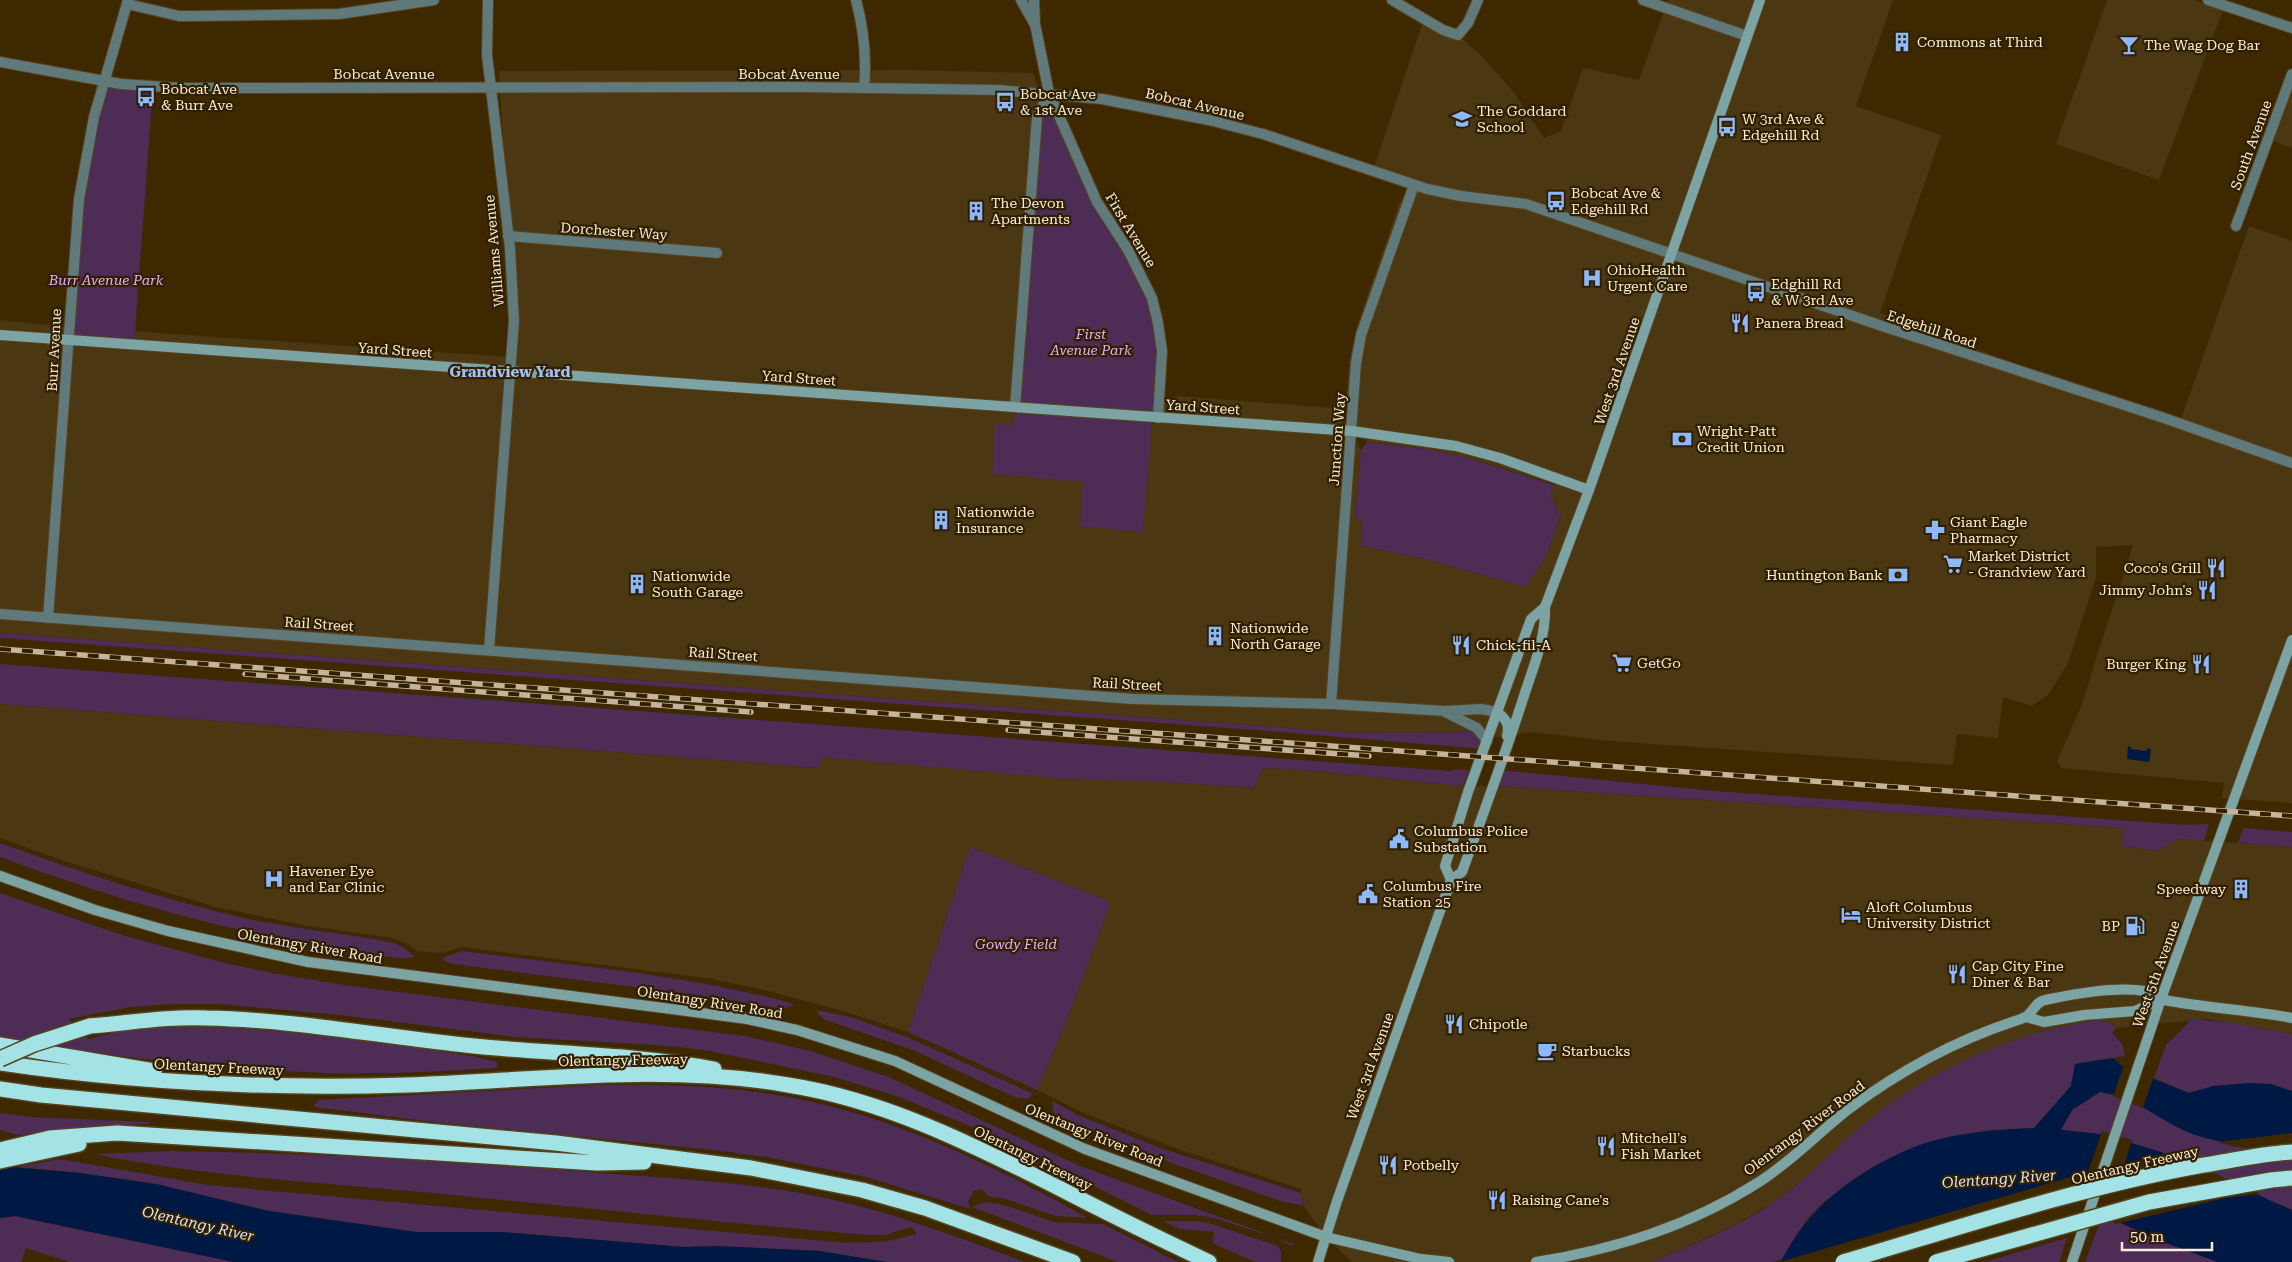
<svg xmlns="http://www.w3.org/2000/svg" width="2292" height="1262" font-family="'Roboto Serif',serif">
  <rect width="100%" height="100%" fill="#3e2800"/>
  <path fill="#4b3711" d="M1668,0H1893L1856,106L1941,135L1880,313L2017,364L2181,419L2249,226L2292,241V803L2222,798L2224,783L2061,768L2057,761L2080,709L2133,545L2096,547V577L2069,661L2049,694L2032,706L2003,697L1998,738L1957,734L1953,765L1609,741L1530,732L1522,733L1515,738L1481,736L1471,732L1356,733L0,633V320L56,326L510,357L508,229L499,71L913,70L1033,73L1157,400L1179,396L1334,408L1361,450L1355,519L1362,521L1361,546L1425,559L1525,587L1547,554L1561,514L1557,512L1554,500L1549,498L1554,484L1465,457L1425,449L1367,442L1346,405L1349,363L1357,326L1399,204L1411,186L1373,170L1424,19L1458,35L1482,56L1516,95L1544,138L1561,131L1583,68L1639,80Z
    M2107,0H2194L2223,10L2159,180L2056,144Z
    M2292,86V148L2273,141Z
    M0,704L817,768L822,757L1254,788L1263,768L1304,770L1463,786H1496L2123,828L2122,846L2157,851L2180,839L2292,847V1034L2207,1019L2116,1028L2111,1023L2096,1020L2018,1039L1962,1063L1916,1087L1861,1127L1805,1178L1774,1202L1733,1226L1652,1262H1352L1326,1237L1304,1206L1301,1189L1178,1149L1086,1114L1037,1090L1065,1025L1109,905L1107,900L970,847L908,1032L850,1013L772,992L713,979L461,947L441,953L417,951L408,944L392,938L302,925L216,907L64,861L0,838Z"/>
  <path fill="#4d2c56" d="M104,81L153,87L134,345L69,340L74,248Z
    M1049,93L1097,202L1128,250L1158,323V418H1152L1143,532L1080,526L1083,482L992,474L995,424L1014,425L1037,117Z
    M1367,442L1425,449L1465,457L1554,485L1550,498L1554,500L1557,512L1561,513L1547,554L1525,587L1425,559L1361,546L1362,521L1355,519L1361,450Z
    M0,633L1356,733L1471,732L1481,736L1483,749L1255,730L0,638Z
    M0,664L1451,771L1456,769L1469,770L1463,786L1304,770L1263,768L1254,788L1167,782L1068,779L823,757L818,768L0,704Z
    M1500,770L1715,791L2187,825L2209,824L2204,841L2180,839L2157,851L2122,846L2123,828L1496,786Z
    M2243,828L2292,832V847L2238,843Z
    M0,843C80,872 161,899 244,918C294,929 345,933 394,943L403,947L415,957C402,961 373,954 359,952C236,935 116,900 0,857Z
    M970,847L1107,900L1110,904L1065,1025L1037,1090L908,1032Z
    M0,893L122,935L225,963L272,973L344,985L744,1036L811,1051L889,1077L1080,1166L1294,1244L1292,1246L1277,1238L1214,1218L1195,1215H1152L994,1136L899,1097L834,1077L710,1051L671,1046L515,1037L349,1016L220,1004H172L131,1007L68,1019L88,1039C157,1021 225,1026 295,1033C354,1039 413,1047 472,1056L497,1062V1068C440,1071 383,1075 326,1073C217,1069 108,1056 0,1040Z
    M462,951C571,965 681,974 788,1002L794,1005L782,1009L713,997L454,964L446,962L442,958Z
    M817,1010L850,1017L907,1037L1034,1094L1027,1099L1014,1097L913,1050L825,1020L818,1014Z
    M2195,1019L2233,1023L2292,1034V1091C2259,1080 2222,1083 2189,1093L2154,1078L2166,1045L2188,1023V1020Z
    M2096,1020L2111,1023L2116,1028L2112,1033L2123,1045L2125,1056L2075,1064L2071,1086L2034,1128L1991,1130L1950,1137L1872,1168L1826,1200L1807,1219L1783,1259L1772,1262H1652C1693,1244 1737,1228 1774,1202C1806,1180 1831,1152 1860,1127C1906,1089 1962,1057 2019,1039C2044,1030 2070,1025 2096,1020Z
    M597,1085C655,1084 713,1085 771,1094C884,1111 989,1163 1088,1218L1056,1216L1005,1199L988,1196L982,1189L974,1191L968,1201L970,1209L866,1177L766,1157L713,1150L442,1123L314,1107L317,1100Z
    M2100,1092L2113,1094L2146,1107L2171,1123L2292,1151V1210C2217,1179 2143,1134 2060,1130L2072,1110Z
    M1052,1101L1078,1115L1160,1148L1301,1193L1304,1206L1280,1201L1169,1162L1060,1118L1054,1114Z
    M0,1113L32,1117L151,1122L150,1124L96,1126L18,1135L0,1130Z
    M171,1151C314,1153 458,1161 601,1173C678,1179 755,1182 830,1199C897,1214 961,1238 1025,1262H887L819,1251L718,1246L684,1247L501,1232H416L269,1211L156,1184L80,1173L17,1167L60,1159L208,1185L835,1242C868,1243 884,1244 916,1234L912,1227L885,1235H866C717,1222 568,1206 420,1192C311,1182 201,1176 94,1154Z
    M984,1202L1004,1205L1054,1222L1103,1224L1178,1262H1118L972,1207Z
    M2103,1215L2161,1241L2218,1262H2085Z
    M15,1216L234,1262H70L26,1248L21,1262H0V1218Z
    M1163,1221H1197L1209,1223L1278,1246L1281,1251V1262H1255L1212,1243L1214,1232L1179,1229Z
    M2067,1238L2059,1262H1984Z"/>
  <path fill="#001944" d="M2128,746L2131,747V749L2147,751V748L2151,749L2149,762L2127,759Z
    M2113,1058L2123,1067L2189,1093L2213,1086L2249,1083L2271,1084L2292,1091V1151C2259,1147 2222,1145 2190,1133C2158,1120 2136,1097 2100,1092L2072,1110L2061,1130L2101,1134L2161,1152L2292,1210V1262H2218L2161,1241L2103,1215L2070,1207L2022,1209L1781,1262C1806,1209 1854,1173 1907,1150C1946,1133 1992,1130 2034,1128L2071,1086L2075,1064Z
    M0,1166L80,1173L156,1184L269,1211L416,1232H501L684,1247L718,1246L819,1251L887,1262H234L15,1216L0,1218Z"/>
  <path fill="#3e2800" d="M2124,1065L2154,1075L2143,1108L2113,1096Z
    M2102,1131L2132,1140L2125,1163L2168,1153L2261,1194L2225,1198L2116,1224L2102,1217L2069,1209L2022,1211L1915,1245L1903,1262H1779L2088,1172Z
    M2292,1133V1153L2236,1147L2218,1142Z"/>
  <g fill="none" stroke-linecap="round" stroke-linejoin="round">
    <defs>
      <path id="street" d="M488,0L487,55L510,248L514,321L489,650
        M856,0C864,30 867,57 864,88
        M1021,0L1034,23
        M1034,0L1035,24L1049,93L1097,202L1128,250L1152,298L1158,323L1162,351L1158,418
        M1392,0L1443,30L1458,35L1468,23L1478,0
        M1643,0L1747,36
        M2208,0L2292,28
        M127,4L179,16H193L339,14L434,0
        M0,62L121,84L181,88L800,87L998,90L1102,99L1209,120L1263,134L1427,189L1461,196L1526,204L1882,326L2161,417L2292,463
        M2236,226L2292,74
        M508,236L717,253
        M1015,407L1037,117L1049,93
        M0,614L1133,699L1331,704L1445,711L1481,709L1497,712
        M48,618L79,199L94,117L128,0
        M1331,704L1356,363L1361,335L1414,185
        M1445,712L1477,728L1487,741"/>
      <path id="secondary" d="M0,335L1352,431L1456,446L1500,458L1589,490
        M1497,712C1506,719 1510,724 1507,736
        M0,876L95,910L168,931L308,962L679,1010L747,1019L797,1030L895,1061L1085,1149L1326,1237L1421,1259L1449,1262
        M1451,880L1445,866L1468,792L1531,619L1545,607
        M2026,1017L2044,1022L2084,1015L2135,1011L2161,999
        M1318,1262L1337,1201L1451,880L1462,872C1483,815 1504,757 1523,699C1532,670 1546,639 1545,607L1589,490L1760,0
        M1536,1262C1616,1249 1690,1226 1759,1182C1792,1161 1819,1132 1850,1108C1900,1071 1952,1042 2012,1022C2017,1020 2023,1019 2027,1016C2033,1011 2037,1001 2045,1000C2074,994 2116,986 2145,991C2152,992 2157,998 2164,1000C2206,1008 2250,1010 2292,1018
        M2072,1262L2161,999L2292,640"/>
      <path id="highway" d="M90,1026C129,1023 168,1016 207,1018C297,1020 385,1037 474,1046C553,1054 635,1054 714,1069
        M0,1045L154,1071
        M0,1063C134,1083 271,1089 407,1085C533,1081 662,1063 788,1085C884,1100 971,1144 1057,1187C1107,1213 1158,1238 1209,1262
        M0,1089L41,1095L556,1143L751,1168L862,1190L925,1208L1073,1262
        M0,1150L50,1138L117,1133L597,1163L644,1162
        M0,1161L79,1144"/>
    </defs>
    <use href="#street" stroke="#58441e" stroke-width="12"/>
    <use href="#secondary" stroke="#58441e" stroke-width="12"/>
    <use href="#highway" stroke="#58441e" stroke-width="18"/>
    <use href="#street" stroke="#60797a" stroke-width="10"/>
    <use href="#secondary" stroke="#7ca4a5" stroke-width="10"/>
    <use href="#highway" stroke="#a3e3e5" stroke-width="15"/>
    <defs>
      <path id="rail" d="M0,649L2292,816
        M245,674L751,712
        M1008,730L1369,756"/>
    </defs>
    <use href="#rail" stroke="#c4b49a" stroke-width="5.5"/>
    <use href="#rail" stroke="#302001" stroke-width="4" stroke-dasharray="11" stroke-linecap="butt"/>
    <defs>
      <path id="highway-bridge" d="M0,1059L34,1044L90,1026
        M1843,1262C1961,1227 2078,1188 2198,1166C2230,1161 2260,1154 2292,1152
        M1936,1262L2149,1202L2271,1180L2292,1178"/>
    </defs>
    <use href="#highway-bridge" stroke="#58441e" stroke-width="18" stroke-linecap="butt"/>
    <use href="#highway-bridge" stroke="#a3e3e5" stroke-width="15"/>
  </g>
  <defs>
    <symbol id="building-bare" viewBox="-9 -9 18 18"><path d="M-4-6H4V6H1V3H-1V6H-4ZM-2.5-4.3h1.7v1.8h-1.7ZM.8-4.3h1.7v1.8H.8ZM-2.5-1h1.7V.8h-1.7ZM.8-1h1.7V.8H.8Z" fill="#8db9fc" stroke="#302001" stroke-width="2.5" paint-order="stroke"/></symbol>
    <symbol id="bar-bare" viewBox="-9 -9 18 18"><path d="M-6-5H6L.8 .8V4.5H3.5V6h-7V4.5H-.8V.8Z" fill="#8db9fc" stroke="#302001" stroke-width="2.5" paint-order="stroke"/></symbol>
    <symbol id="bus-bare" viewBox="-9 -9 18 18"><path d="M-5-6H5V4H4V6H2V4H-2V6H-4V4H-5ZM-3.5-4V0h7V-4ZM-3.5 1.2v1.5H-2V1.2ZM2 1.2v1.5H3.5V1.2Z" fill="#8db9fc" stroke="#302001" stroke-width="2.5" paint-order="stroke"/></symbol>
    <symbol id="school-bare" viewBox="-9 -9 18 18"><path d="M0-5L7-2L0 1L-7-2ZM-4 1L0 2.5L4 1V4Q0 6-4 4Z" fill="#8db9fc" stroke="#302001" stroke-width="2.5" paint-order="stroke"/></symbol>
    <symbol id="hospital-bare" viewBox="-9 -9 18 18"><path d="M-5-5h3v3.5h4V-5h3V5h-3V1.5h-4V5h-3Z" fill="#8db9fc" stroke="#302001" stroke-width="2.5" paint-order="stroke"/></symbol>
    <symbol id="restaurant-bare" viewBox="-9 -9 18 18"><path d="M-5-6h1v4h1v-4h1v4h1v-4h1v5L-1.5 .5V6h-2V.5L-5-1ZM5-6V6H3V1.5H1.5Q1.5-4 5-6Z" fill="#8db9fc" stroke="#302001" stroke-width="2.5" paint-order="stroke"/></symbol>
    <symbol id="bank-bare" viewBox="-9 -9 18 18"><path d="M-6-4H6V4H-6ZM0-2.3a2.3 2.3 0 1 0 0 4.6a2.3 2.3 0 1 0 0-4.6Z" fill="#8db9fc" stroke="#302001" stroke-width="2.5" paint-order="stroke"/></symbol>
    <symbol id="pharmacy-bare" viewBox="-9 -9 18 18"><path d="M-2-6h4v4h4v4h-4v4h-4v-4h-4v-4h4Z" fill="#8db9fc" stroke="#302001" stroke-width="2.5" paint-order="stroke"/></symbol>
    <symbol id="supermarket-bare" viewBox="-9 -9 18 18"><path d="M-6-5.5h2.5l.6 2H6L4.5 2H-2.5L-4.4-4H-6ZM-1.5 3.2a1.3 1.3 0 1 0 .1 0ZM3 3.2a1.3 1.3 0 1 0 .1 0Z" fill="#8db9fc" stroke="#302001" stroke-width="2.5" paint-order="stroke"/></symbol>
    <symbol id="civic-bare" viewBox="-9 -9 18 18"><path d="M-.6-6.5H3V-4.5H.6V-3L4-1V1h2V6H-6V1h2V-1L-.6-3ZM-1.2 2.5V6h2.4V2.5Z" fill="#8db9fc" stroke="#302001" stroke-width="2.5" paint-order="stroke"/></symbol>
    <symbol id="hotel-bare" viewBox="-9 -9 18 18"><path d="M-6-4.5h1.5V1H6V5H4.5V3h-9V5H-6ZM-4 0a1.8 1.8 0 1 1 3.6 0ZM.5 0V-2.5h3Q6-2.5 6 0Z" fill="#8db9fc" stroke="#302001" stroke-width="2.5" paint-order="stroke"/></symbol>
    <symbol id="fuel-bare" viewBox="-9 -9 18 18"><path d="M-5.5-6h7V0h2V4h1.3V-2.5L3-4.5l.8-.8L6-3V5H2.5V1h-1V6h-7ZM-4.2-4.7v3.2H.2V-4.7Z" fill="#8db9fc" stroke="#302001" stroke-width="2.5" paint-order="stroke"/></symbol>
    <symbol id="cafe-bare" viewBox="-9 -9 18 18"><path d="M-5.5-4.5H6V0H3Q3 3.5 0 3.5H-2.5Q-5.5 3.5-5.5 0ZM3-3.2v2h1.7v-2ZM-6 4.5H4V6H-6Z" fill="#8db9fc" stroke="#302001" stroke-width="2.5" paint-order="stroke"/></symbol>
  </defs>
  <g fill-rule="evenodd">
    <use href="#building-bare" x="1888" y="28" width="28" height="28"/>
    <use href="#bar-bare" x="2115" y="31" width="28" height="28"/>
    <use href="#bus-bare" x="132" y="83" width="28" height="28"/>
    <use href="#bus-bare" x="991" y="88" width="28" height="28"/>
    <use href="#school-bare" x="1448" y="105" width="28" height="28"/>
    <use href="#bus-bare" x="1713" y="113" width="28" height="28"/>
    <use href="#bus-bare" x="1542" y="187" width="28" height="28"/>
    <use href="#building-bare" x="962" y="197" width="28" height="28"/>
    <use href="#hospital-bare" x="1578" y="264" width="28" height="28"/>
    <use href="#bus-bare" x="1742" y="278" width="28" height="28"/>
    <use href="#restaurant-bare" x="1726" y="309" width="28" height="28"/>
    <use href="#bank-bare" x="1668" y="425" width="28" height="28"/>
    <use href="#building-bare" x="927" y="506" width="28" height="28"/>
    <use href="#pharmacy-bare" x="1921" y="516" width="28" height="28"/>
    <use href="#supermarket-bare" x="1939" y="550" width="28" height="28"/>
    <use href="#restaurant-bare" x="2202" y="554" width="28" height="28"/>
    <use href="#bank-bare" x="1884" y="561" width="28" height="28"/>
    <use href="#building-bare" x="623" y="570" width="28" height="28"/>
    <use href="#restaurant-bare" x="2193" y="576" width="28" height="28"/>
    <use href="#building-bare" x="1201" y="622" width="28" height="28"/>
    <use href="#restaurant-bare" x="1447" y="631" width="28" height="28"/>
    <use href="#supermarket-bare" x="1608" y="649" width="28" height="28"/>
    <use href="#restaurant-bare" x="2187" y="650" width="28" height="28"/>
    <use href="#civic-bare" x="1385" y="825" width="28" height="28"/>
    <use href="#hospital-bare" x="260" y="865" width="28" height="28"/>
    <use href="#building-bare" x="2227" y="875" width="28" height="28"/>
    <use href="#civic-bare" x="1354" y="880" width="28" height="28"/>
    <use href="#hotel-bare" x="1837" y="901" width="28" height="28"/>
    <use href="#fuel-bare" x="2121" y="912" width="28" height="28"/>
    <use href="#restaurant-bare" x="1943" y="960" width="28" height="28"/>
    <use href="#restaurant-bare" x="1440" y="1010" width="28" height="28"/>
    <use href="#cafe-bare" x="1533" y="1037" width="28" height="28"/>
    <use href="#restaurant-bare" x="1592" y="1132" width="28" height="28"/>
    <use href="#restaurant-bare" x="1374" y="1151" width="28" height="28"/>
    <use href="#restaurant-bare" x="1483" y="1186" width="28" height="28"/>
  </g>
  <g text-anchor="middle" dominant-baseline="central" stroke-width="4.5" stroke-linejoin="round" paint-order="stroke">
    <g font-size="14" fill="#fbedd8" stroke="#302001" text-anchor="start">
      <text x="1917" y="42">Commons at Third</text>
      <text x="2144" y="45">The Wag Dog Bar</text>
      <text x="161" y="89">Bobcat Ave<tspan x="161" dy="16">&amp; Burr Ave</tspan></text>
      <text x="1020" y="94">Bobcat Ave<tspan x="1020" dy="16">&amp; 1st Ave</tspan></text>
      <text x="1477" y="111">The Goddard<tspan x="1477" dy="16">School</tspan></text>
      <text x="1742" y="119">W 3rd Ave &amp;<tspan x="1742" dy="16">Edgehill Rd</tspan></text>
      <text x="1571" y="193">Bobcat Ave &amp;<tspan x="1571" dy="16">Edgehill Rd</tspan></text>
      <text x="991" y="203">The Devon<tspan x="991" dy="16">Apartments</tspan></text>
      <text x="1607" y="270">OhioHealth<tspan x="1607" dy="16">Urgent Care</tspan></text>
      <text x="1771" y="284">Edghill Rd<tspan x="1771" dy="16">&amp; W 3rd Ave</tspan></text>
      <text x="1755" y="323">Panera Bread</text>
      <text x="1697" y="431">Wright-Patt<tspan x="1697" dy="16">Credit Union</tspan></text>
      <text x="956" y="512">Nationwide<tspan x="956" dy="16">Insurance</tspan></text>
      <text x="1950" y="522">Giant Eagle<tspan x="1950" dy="16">Pharmacy</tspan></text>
      <text x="1968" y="556">Market District<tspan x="1968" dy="16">- Grandview Yard</tspan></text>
      <text x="2201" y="568" text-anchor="end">Coco's Grill</text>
      <text x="1883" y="575" text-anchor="end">Huntington Bank</text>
      <text x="652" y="576">Nationwide<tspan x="652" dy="16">South Garage</tspan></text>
      <text x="2192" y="590" text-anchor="end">Jimmy John's</text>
      <text x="1230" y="628">Nationwide<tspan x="1230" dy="16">North Garage</tspan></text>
      <text x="1476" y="645">Chick-fil-A</text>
      <text x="1637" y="663">GetGo</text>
      <text x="2186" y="664" text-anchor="end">Burger King</text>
      <text x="1414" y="831">Columbus Police<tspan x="1414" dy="16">Substation</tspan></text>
      <text x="289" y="871">Havener Eye<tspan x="289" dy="16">and Ear Clinic</tspan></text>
      <text x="1383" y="886">Columbus Fire<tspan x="1383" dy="16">Station 25</tspan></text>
      <text x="2226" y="889" text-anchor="end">Speedway</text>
      <text x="1866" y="907">Aloft Columbus<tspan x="1866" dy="16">University District</tspan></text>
      <text x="2120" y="926" text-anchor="end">BP</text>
      <text x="1972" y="966">Cap City Fine<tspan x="1972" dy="16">Diner &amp; Bar</tspan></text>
      <text x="1469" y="1024">Chipotle</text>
      <text x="1562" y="1051">Starbucks</text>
      <text x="1621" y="1138">Mitchell's<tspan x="1621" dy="16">Fish Market</tspan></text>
      <text x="1403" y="1165">Potbelly</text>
      <text x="1512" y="1200">Raising Cane's</text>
    </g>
    <g font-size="14" fill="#fbedd8" stroke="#302001">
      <text x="384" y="74">Bobcat Avenue</text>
      <text x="789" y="74">Bobcat Avenue</text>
      <text transform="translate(1195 104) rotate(13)">Bobcat Avenue</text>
      <text transform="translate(2251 145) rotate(-70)">South Avenue</text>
      <text transform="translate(1131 230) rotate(59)">First Avenue</text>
      <text transform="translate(614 231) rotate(4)">Dorchester Way</text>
      <text transform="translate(494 251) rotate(-95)">Williams Avenue</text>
      <text transform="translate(1932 329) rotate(18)">Edgehill Road</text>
      <text transform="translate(54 350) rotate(-87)">Burr Avenue</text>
      <text transform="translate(395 350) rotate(4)">Yard Street</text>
      <text transform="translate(1617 371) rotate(-71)">West 3rd Avenue</text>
      <text transform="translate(799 378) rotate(4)">Yard Street</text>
      <text transform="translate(1203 407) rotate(4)">Yard Street</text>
      <text transform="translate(1337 439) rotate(-86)">Junction Way</text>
      <text transform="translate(319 624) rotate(4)">Rail Street</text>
      <text transform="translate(723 654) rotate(4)">Rail Street</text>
      <text transform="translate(1127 684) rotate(3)">Rail Street</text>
      <text transform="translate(310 946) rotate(10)">Olentangy River Road</text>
      <text transform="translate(2156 974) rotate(-70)">West 5th Avenue</text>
      <text transform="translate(710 1002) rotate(9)">Olentangy River Road</text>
      <text transform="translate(623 1060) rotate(-1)">Olentangy Freeway</text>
      <text transform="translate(1370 1066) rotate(-70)">West 3rd Avenue</text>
      <text transform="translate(219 1067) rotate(3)">Olentangy Freeway</text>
      <text transform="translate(1804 1128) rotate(-37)">Olentangy River Road</text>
      <text transform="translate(1094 1135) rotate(22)">Olentangy River Road</text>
      <text transform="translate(1033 1158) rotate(26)">Olentangy Freeway</text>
      <text transform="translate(2135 1165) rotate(-13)">Olentangy Freeway</text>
    </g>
    <g font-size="14" font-style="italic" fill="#e7adf7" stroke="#302001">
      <text x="106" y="280">Burr Avenue Park</text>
      <text x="1091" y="334">First<tspan x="1091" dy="16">Avenue Park</tspan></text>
      <text x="1016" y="944">Gowdy Field</text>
    </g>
    <g font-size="15" font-weight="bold" fill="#a0c1f3" stroke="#302001">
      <text x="510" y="372">Grandview Yard</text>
    </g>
    <g font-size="15" font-style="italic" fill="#d9e3f2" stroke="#302001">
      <text transform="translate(1999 1179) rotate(-4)">Olentangy River</text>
      <text transform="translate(198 1224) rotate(13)">Olentangy River</text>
    </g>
  </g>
  <path d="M2122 1242v8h90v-8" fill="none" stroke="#fbedd8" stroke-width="2.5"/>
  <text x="2130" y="1242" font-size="15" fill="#fbedd8" stroke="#302001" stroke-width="4" paint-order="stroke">50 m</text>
</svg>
